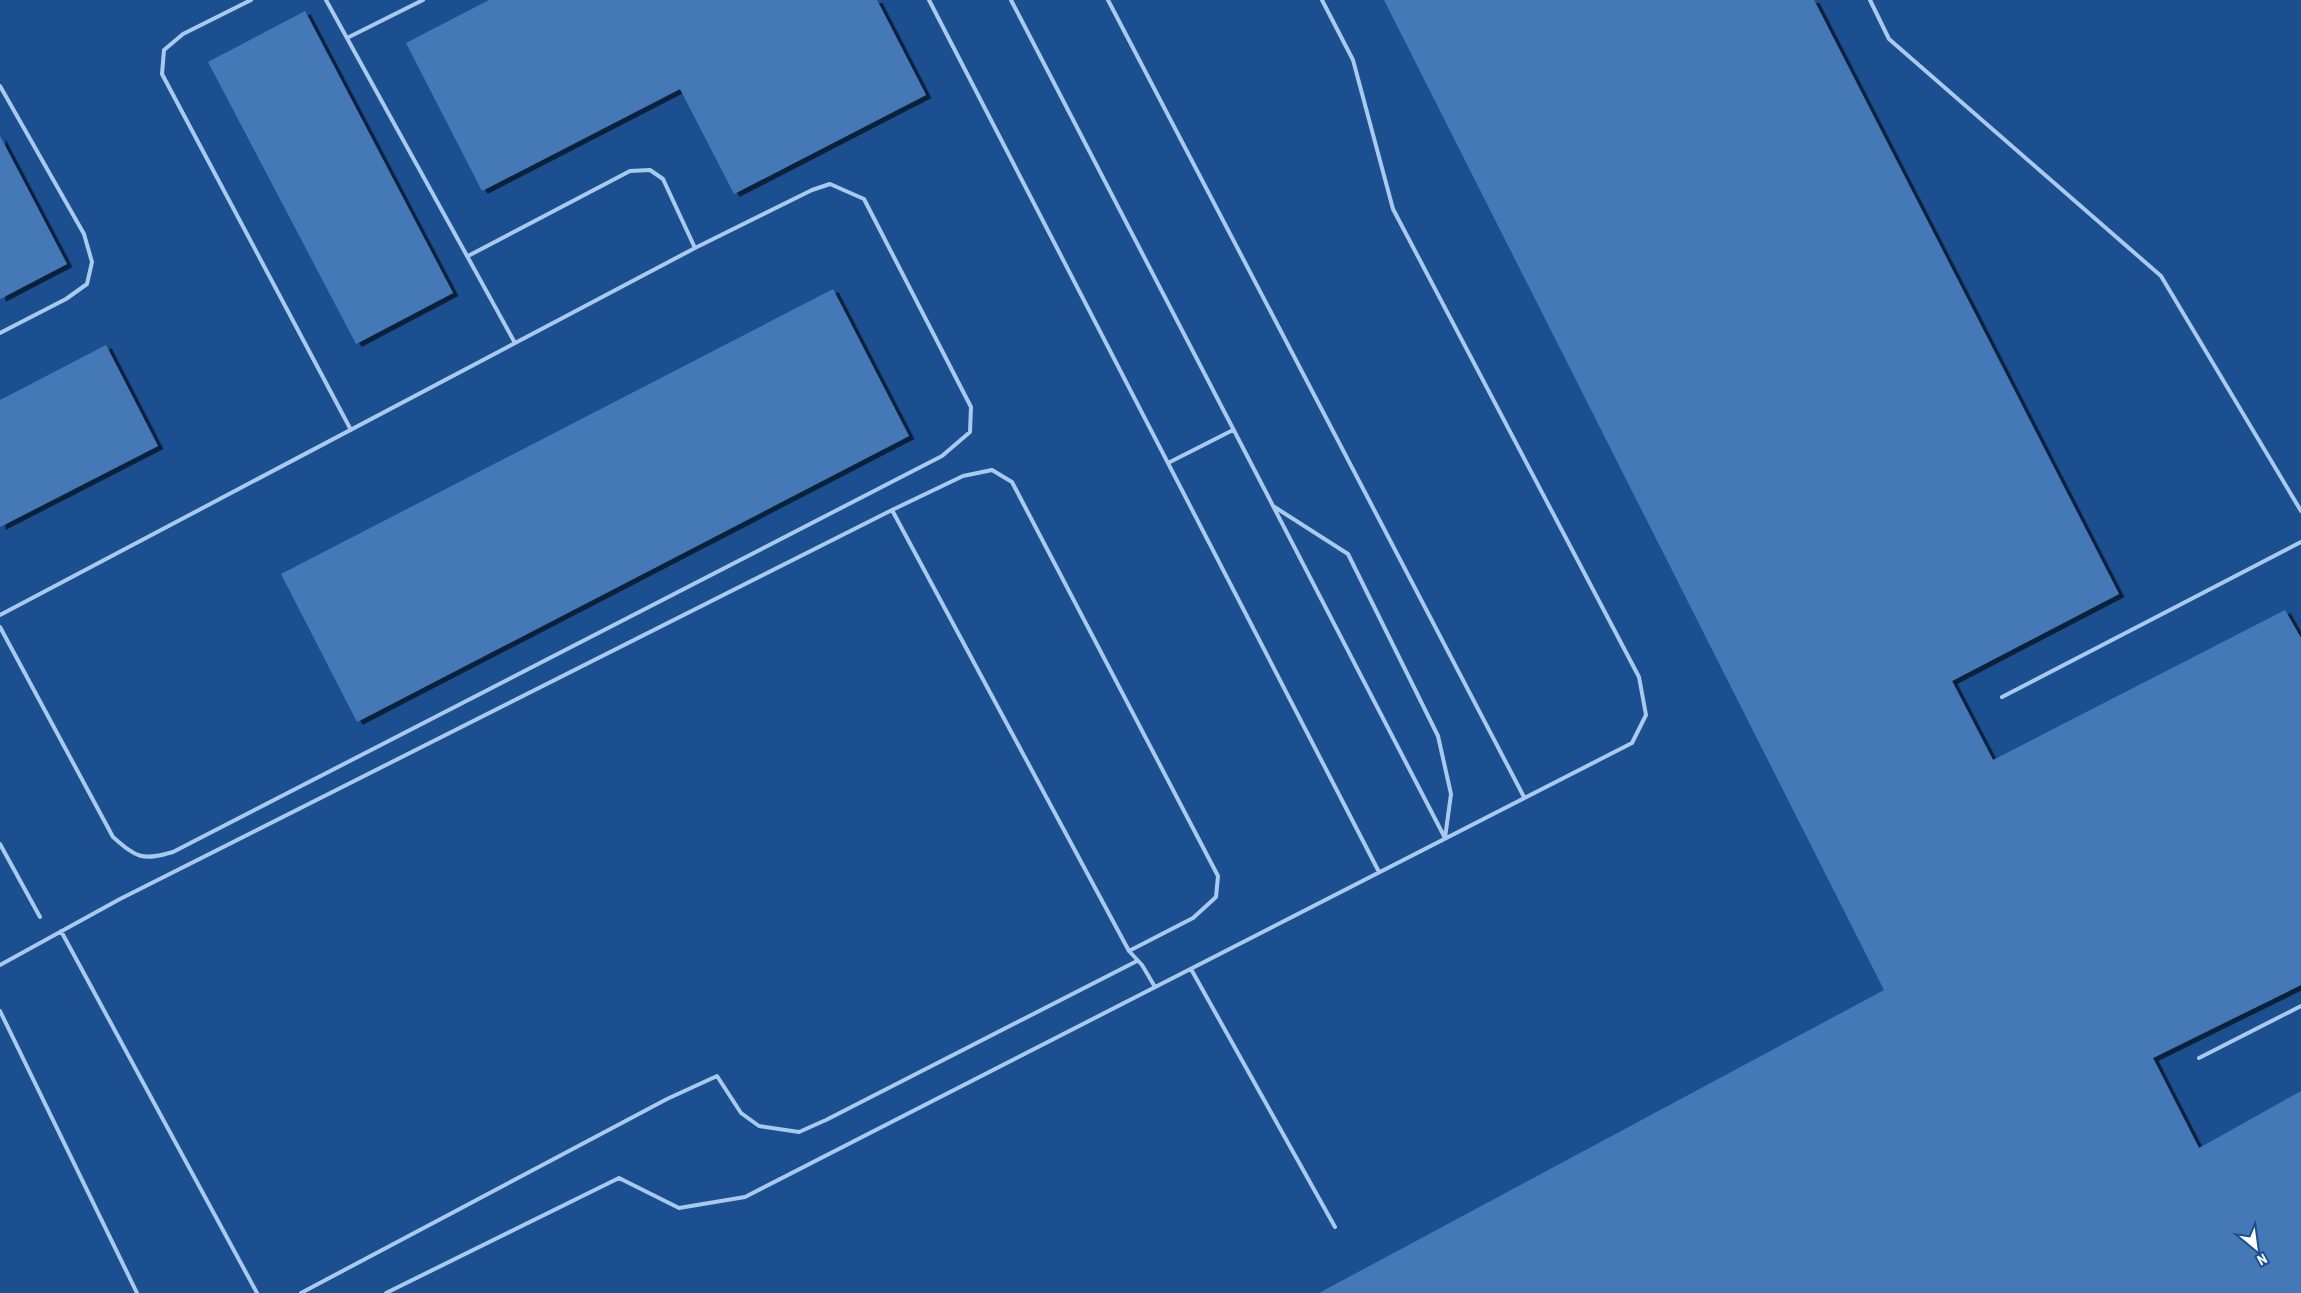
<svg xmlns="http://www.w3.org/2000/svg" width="2301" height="1293" font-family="'Roboto Condensed',sans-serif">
  <defs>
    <filter id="shadow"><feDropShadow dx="5.5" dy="3" stdDeviation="0" flood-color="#0009"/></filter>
  </defs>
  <rect width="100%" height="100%" fill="#1b4f8f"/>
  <path fill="#4478b7" filter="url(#shadow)" d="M489,0H877L926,95L734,194L680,89L482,191L406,43Z
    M1384,0H1814L2119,594L1952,681L1993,760L2285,610L2301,638V985L2153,1058L2199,1148L2301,1091V1293H1319L1884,990Z
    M305,11L453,293L356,344L208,62Z
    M0,136L67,264L0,299Z
    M833,289L909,436L357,722L281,574Z
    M106,345L158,446L0,527V400Z"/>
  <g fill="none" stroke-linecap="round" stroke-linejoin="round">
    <path stroke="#a9c9ee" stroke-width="4" d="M251,0L183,34L164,50L162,74L351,430
      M326,0L515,343
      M929,0L1379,872
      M1011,0L1445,838
      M1108,0L1524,797
      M1870,0L1889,39L2161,276L2301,511
      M347,38L423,0
      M0,86L84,234L92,262L87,284L66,299L0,333
      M468,256L630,171L650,170L663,179L695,248
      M1168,463L1233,430
      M1273,506L1348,554L1438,736L1451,794L1445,838
      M892,510L1129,951L1142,965L1155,987
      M0,615L695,248L812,190L830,184L864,199L971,407L970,432L942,456L173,852C142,861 137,858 113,837L0,627
      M2002,697L2301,542
      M0,844L40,917
      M61,931L257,1293
      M0,965L120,899L892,510L963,476L992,470L1012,482L1218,876L1216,897L1193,918L1129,951
      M1191,969L1335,1227
      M0,1011L137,1293
      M2199,1058L2301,1006
      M301,1293L667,1099L717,1076L741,1113L759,1126L799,1132L826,1120L1137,961
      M386,1293L619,1178L679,1208L745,1197L1632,743L1646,715L1639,677L1393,209L1353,60L1322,0"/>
  </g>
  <g transform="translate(2256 1248) rotate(151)" stroke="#1b4f8f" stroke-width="4" paint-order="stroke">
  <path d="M0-4L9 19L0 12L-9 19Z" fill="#ffffff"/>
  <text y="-8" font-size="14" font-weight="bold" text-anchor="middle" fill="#ffffff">N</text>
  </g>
</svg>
